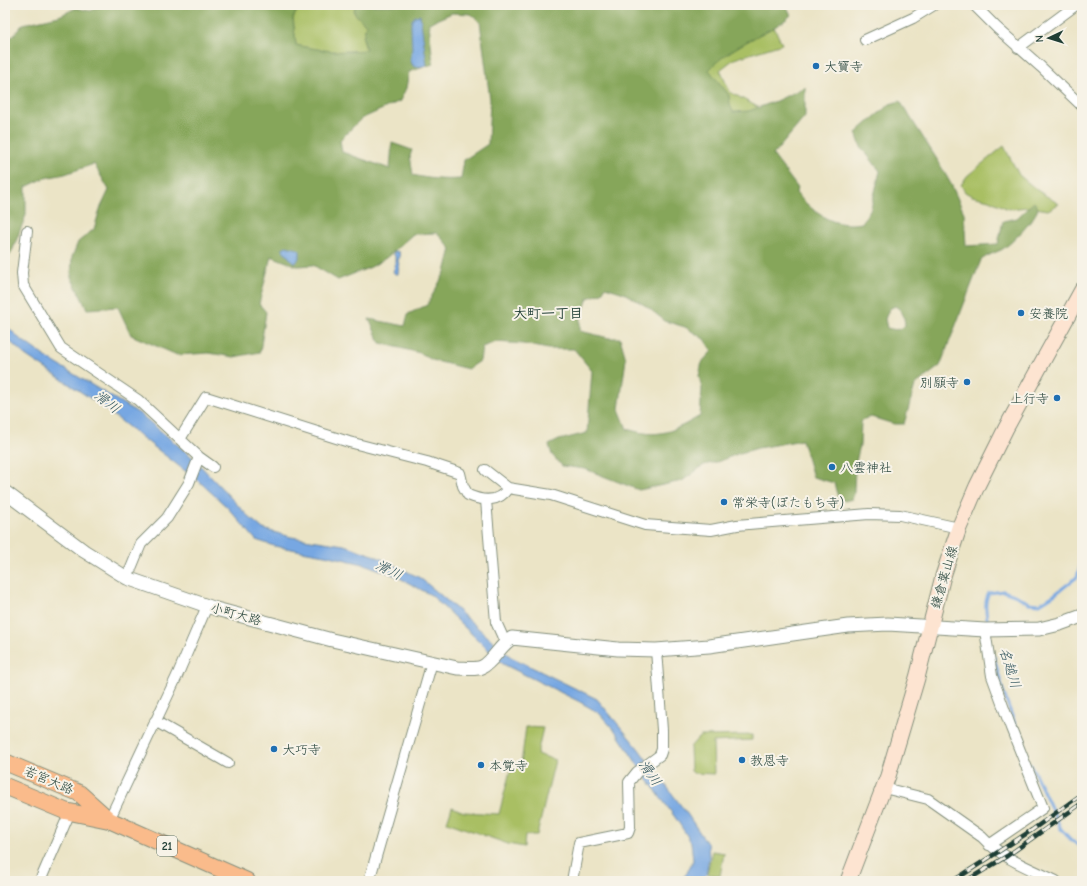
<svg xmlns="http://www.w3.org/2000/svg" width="1087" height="886" font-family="'Comic Neue','Klee One',sans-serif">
  <rect width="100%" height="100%" fill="#f7f3e8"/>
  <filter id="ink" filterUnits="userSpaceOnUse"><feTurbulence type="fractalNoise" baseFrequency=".025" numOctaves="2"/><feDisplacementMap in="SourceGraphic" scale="8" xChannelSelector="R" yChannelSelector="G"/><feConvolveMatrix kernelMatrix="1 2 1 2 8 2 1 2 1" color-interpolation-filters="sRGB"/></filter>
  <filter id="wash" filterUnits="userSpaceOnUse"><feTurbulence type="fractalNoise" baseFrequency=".012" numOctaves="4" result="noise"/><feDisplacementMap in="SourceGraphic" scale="16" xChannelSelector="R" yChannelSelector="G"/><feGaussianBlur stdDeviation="0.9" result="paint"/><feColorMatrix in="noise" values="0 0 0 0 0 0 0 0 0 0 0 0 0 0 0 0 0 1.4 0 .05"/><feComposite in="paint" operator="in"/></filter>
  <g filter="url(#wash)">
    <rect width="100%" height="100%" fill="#ebe4c6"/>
    <path fill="#a9bf64" stroke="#647e4c" d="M300,5H355L354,13L366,25L363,38L366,50L329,52L296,46L293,18Z
      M774,27L782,44L734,59L720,70L730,92L765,111L726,123L702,67L733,44Z
      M1004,146L1019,175L1037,190L1059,204L1048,210L1029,207L1008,209L989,200L972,196L965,192L961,185L967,176Z
      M526,727L543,728L537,754L555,760L537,835H525L524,847L508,844L447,822L452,807L464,812L499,814L512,763L521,764Z
      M752,735V740L713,742L714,774L693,773L691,771L690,747L700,736Z
      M712,851L724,853L720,876L707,874Z"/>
    <path fill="#86a65a" stroke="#527247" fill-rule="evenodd" d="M100,5H300L293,18L296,45C320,50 342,54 366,50L363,38L366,25L354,13L355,5H786L791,15C780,26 765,31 752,39C737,47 720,57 709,70L729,95L730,104L733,112L749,111L776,101L805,87V117L773,155L797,187L796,193C816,214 832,228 862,223L871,208L880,171L861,147L856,133L866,124L890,104L900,101L938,161L952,186L964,213L966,246L998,244L1003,221L1017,218L1034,202L1038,208C1037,217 1011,245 1001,250C994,253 988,255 981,260L940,366L915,385L904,424H894L871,417L864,419L861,422L860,445L855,466L854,494L852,499L845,501L838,498L834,483L813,477L802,440L758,448L737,454L720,461L704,465L682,481L639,490L585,469L562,466L552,455L549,445L559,440L587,433L592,371L574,349H548L523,344L496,342L482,347L480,361L468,369L432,360L420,353L380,343L369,319L405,326L408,314L427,305L445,272L451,249L437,233L413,234L386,258L371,267L338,280L313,265L297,266L271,256L259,304L266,312L260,352L234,357L209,353L177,355L131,335L118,307L87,309L71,277L72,257L78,242L94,229L100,209L109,190L94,164L65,174L45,178L26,187V215L13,249L5,263V37H12L23,24L59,16L76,8L91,11ZM452,13L471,14L480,22L490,100L488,144L464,160L461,179C444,180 428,179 413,175L410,156L412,150L392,143L390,169L342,152L340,140L361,119L400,101L406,88L409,72L433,64L429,23ZM605,287L624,293L646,306L665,321L685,327L704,339L712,351L702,362L699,376L702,388L700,416C672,432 659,439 627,429L619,409L626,359L620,338H609L580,331V320L588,298L602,293ZM895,306C903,311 904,316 905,325C900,331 895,330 887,328L885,319L889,309Z"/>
    <path fill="#77a7e2" stroke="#4b728b" d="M420,15L427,66L414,67L411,62V57L412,49L411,25L412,20L415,16Z
      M286,246L298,249L300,251V256L296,263L293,262L283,250V248Z
      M395,251L399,252L400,257L398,260L399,266L398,274H395L393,272L395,266V256L393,254Z
      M5,324L19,338L47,358L140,414L192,457L249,517L263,529L291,537L344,545L373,555L398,567L420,578L436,591L511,657L597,699L638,748L688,815L708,845L709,857L706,875L701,881H680L687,873L693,860L691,842L677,820L645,776L616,732L599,713L580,702L503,664L431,595L394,575L367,565L330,556L274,546L256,540L227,507L202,484L99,404L25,355L5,337Z"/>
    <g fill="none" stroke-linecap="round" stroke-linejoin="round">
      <path stroke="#77a7e2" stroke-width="3" d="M988,626C987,615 983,603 989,593L1003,591L1017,596L1029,603L1040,604L1054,595L1077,577L1082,560
        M994,657L1004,694L1022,743
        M1031,765L1061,829L1072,841L1082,847"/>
    </g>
  </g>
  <g filter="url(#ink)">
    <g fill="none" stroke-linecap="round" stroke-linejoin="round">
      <defs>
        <path id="minor" d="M974,5L997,28L1041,67L1082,106
          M865,40L913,18L934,5
          M1018,48L1076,5
          M27,231L22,273L23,285L61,348L138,400L199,457L213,467
          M180,439L206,397L349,442L427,462L460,473L463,486L468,495C482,501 499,503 508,488L551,495L645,525L711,530L737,525L869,514L900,515L959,528
          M485,470L508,488
          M486,500L496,622L505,642
          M127,578L141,544L167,518L189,483L199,457
          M985,630L992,676L1011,728L1043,808L989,845
          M155,721L228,763
          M884,788L928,799L982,837C1001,858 1031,869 1056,881
          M109,820L177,676L207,606
          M40,881L70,812
          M369,881L432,662
          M572,881L579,843L628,833L630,827L629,782L637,772L660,755L662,749V730L656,650"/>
        <path id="tertiary" d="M5,492L84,551L127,578L216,609L332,640L457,668C465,668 475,670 482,667C493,662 499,646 512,638L618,649L656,650L709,646L848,626L888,624L985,630L1039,629L1060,624L1082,616"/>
        <path id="secondary" d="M848,881L888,776L917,678L943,576L959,528L977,486L1006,428L1082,290"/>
        <path id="primary" d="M5,762L79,793L109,820
          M5,786L65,811L109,820L247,881"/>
      </defs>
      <use href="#minor" stroke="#85907d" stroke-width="12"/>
      <use href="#tertiary" stroke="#85907d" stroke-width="15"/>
      <use href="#secondary" stroke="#85907d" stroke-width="17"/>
      <use href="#primary" stroke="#85907d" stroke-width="18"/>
      <use href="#minor" stroke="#fff" stroke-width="10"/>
      <use href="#tertiary" stroke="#fff" stroke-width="13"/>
      <use href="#secondary" stroke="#fde4d1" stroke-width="15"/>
      <use href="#primary" stroke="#fabb8b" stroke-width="16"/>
      <defs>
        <path id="rail" d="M953,881L1032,830L1082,794
          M966,881L1007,856L1082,803"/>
      </defs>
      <use href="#rail" stroke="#1f3d34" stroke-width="4.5"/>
      <use href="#rail" stroke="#f7f3e8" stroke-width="3" stroke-dasharray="9" stroke-linecap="butt"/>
    </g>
  </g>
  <g fill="#1f6fb2" stroke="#f7f3e8" stroke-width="1.5">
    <circle cx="816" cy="66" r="4"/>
    <circle cx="1021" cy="313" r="4"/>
    <circle cx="967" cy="382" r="4"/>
    <circle cx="1057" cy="398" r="4"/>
    <circle cx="832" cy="467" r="4"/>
    <circle cx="724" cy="502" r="4"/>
    <circle cx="274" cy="749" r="4"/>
    <circle cx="742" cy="760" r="4"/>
    <circle cx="481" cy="765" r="4"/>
  </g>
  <g text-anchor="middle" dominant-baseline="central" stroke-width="4" stroke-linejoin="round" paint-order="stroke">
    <rect fill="#f7f3e8" stroke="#60746a" stroke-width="1" x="157" y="836" width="20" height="20" rx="3"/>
    <g font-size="12" font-weight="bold" fill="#1f3d34">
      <text x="167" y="846">21</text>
    </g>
    <g font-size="13" fill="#1f3d34" stroke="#f7f3e8" text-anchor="start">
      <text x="824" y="66">大寶寺</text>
      <text x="1029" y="313">安養院</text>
      <text x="959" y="382" text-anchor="end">別願寺</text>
      <text x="1049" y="398" text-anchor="end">上行寺</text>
      <text x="840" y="467">八雲神社</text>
      <text x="732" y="502">常栄寺(ぼたもち寺)</text>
      <text x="282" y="749">大巧寺</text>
      <text x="750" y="760">教恩寺</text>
      <text x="489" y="765">本覚寺</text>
    </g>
    <g font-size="13" fill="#1f3d34" stroke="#f7f3e8">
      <text transform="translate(944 577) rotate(-74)">鎌倉葉山線</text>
      <text transform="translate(236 614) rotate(15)">小町大路</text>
      <text transform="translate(49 780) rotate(23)">若宮大路</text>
    </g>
    <g font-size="14" font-weight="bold" fill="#1f3d34" stroke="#f7f3e8">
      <text x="548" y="313">大町一丁目</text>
    </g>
    <g font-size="14" font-style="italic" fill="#355860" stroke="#f7f3e8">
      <text transform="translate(107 402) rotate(38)">滑川</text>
      <text transform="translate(389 570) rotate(27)">滑川</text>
      <text transform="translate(1010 668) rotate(73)">名越川</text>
      <text transform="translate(650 773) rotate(54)">滑川</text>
    </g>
  </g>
  <rect width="1087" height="886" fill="none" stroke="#f7f3e8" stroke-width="20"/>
  <g transform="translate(1049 38) rotate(266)" stroke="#f7f3e8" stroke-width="3" paint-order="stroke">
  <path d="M0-3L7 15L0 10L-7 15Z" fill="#1f3d34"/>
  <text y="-6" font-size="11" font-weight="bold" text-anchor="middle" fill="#1f3d34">N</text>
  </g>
</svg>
